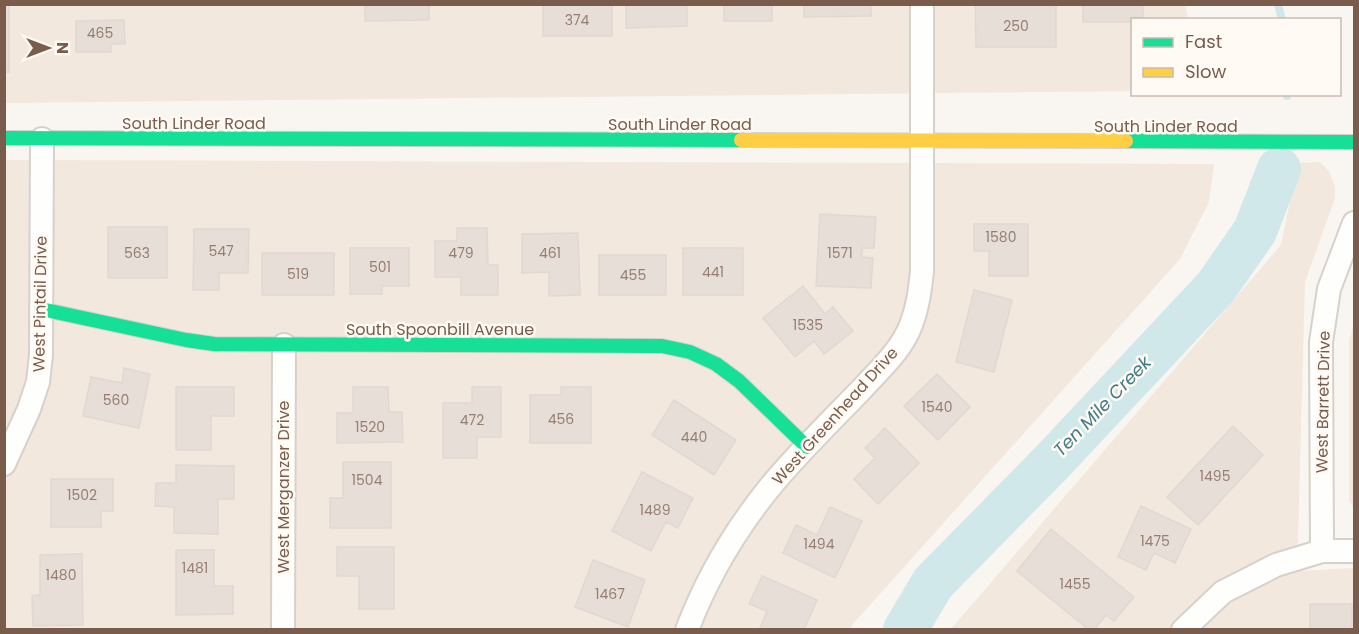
<svg xmlns="http://www.w3.org/2000/svg" width="1359" height="634" font-family="Poppins,sans-serif">
  <rect width="100%" height="100%" fill="#f9f5f0"/>
  <path fill="#f2e8de" d="M1185,4L1188,19L1132,20V91L5,103L4,5Z
    M5,160L1214,164L1209,202L1180,259L853,624L850,629L5,630Z
    M1320,162L1329,171L1335,187V198L1305,282L1297,571L1354,568V629L950,630L1281,245L1298,163Z"/>
  <path fill="#f6e8e1" d="M1354,324V510L1349,500V341Z"/>
  <g fill="none" stroke-linecap="round" stroke-linejoin="round">
    <path stroke="#d0e8ea" stroke-width="8" d="M1278,4L1282,20
      M1287,94V96"/>
    <path stroke="#d0e8ea" stroke-width="44" d="M905,630L933,583L1052,462L1216,287L1255,231L1279,169"/>
  </g>
  <path fill="#e6ded7" stroke="#e2d8d2" stroke-width="1.5" d="M4,4H9V72H4Z
    M365,4H429V20L365,21Z
    M543,4H612V36H543Z
    M626,4H687V26L626,28Z
    M724,4H772V21H724Z
    M804,4H871V16L804,17Z
    M975,4H1056V47H976Z
    M1083,4H1143V20H1132V22H1083Z
    M124,20L125,44H111V52H76V21Z
    M820,214L876,217L874,248H862V257L873,258L871,288L816,286Z
    M974,224H1028V276H989V251H974Z
    M108,227H167V278H108Z
    M457,228H487L488,265H498V295H461V277H435V241H457Z
    M194,229H249L248,273H219V290H193Z
    M578,233L580,295L549,296V272L522,273V234Z
    M350,248H409V286H382V294H350Z
    M683,248H743V295H683Z
    M262,253H334V295H262Z
    M599,255H666V295H599Z
    M803,286L825,314L833,307L853,331L824,354L814,341L795,357L763,318Z
    M974,290L1012,300L994,372L956,362Z
    M124,368L150,374L139,428L83,416L91,377L122,383Z
    M937,374L970,407L938,440L904,406Z
    M176,387H234V416H211V450H176Z
    M353,387H388L389,412H402L403,442L337,443V413H353Z
    M472,387H501V437H477V458H443V403H472Z
    M561,387H591V443H530V395H561Z
    M674,400L736,440L714,475L652,435Z
    M1233,426L1263,455L1198,525L1167,497Z
    M885,428L919,463L878,504L854,479L875,458L865,448Z
    M343,462H391V528H330V498H343Z
    M176,465L234,466V499H218V534L174,533V507L155,506L156,483H176Z
    M642,472L693,498L678,528L666,522L651,551L612,531Z
    M51,479H113V511H101V527H51Z
    M1141,506L1191,529L1175,563L1154,553L1146,570L1118,557Z
    M830,507L862,521L835,578L783,553L796,525L817,535Z
    M1051,529L1134,597L1114,621L1106,615L1094,630H1089L1017,571Z
    M337,547H394V609H359V576H337Z
    M176,550H214V586H233V614L176,615Z
    M82,554L83,625L33,626L32,596L40,595V555Z
    M593,560L645,580L628,627L575,607Z
    M762,576L817,600L804,630H759L767,611L749,604Z
    M1310,604H1352V630H1310Z"/>
  <g fill="none" stroke-linecap="round" stroke-linejoin="round">
    <defs>
      <path id="street" d="M4,464L29,409L38,382L41,355L42,139
        M1322,551L1321,342L1329,289L1354,223
        M283,630L284,345
        M687,630C706,580 736,529 770,487C798,453 830,422 861,390C879,370 901,351 911,325C918,307 920,290 922,271V4
        M1183,630L1223,592L1276,565L1322,551H1354"/>
      <path id="fast" d="M4,138L741,140
        M1126,141L1354,142
        M41,309L186,340L214,344L662,346L690,352L716,364L739,381L807,447"/>
      <path id="slow" d="M741,140L1126,141"/>
    </defs>
    <use href="#street" stroke="#d7d1cb" stroke-width="26"/>
    <use href="#fast" stroke="#d9d2cb" stroke-width="16"/>
    <use href="#slow" stroke="#d9d2cb" stroke-width="16"/>
    <use href="#street" stroke="#fefefd" stroke-width="22"/>
    <use href="#fast" stroke="#16e098" stroke-width="14"/>
    <use href="#slow" stroke="#ffcf43" stroke-width="14"/>
  </g>
  <g text-anchor="middle" dominant-baseline="central" stroke-width="5" stroke-linejoin="round" paint-order="stroke">
    <g font-size="14" fill="#977e72">
      <text x="577" y="20">374</text>
      <text x="1016" y="26">250</text>
      <text x="100" y="33">465</text>
      <text x="1001" y="237">1580</text>
      <text x="221" y="251">547</text>
      <text x="137" y="253">563</text>
      <text x="461" y="253">479</text>
      <text x="550" y="253">461</text>
      <text x="840" y="253">1571</text>
      <text x="380" y="267">501</text>
      <text x="713" y="272">441</text>
      <text x="298" y="274">519</text>
      <text x="633" y="275">455</text>
      <text x="808" y="325">1535</text>
      <text x="116" y="400">560</text>
      <text x="937" y="407">1540</text>
      <text x="561" y="419">456</text>
      <text x="472" y="420">472</text>
      <text x="370" y="427">1520</text>
      <text x="694" y="437">440</text>
      <text x="1215" y="476">1495</text>
      <text x="367" y="480">1504</text>
      <text x="82" y="495">1502</text>
      <text x="655" y="510">1489</text>
      <text x="1155" y="541">1475</text>
      <text x="819" y="544">1494</text>
      <text x="195" y="568">1481</text>
      <text x="61" y="575">1480</text>
      <text x="1075" y="584">1455</text>
      <text x="610" y="594">1467</text>
    </g>
    <g font-size="16" fill="#7a5c4d" stroke="#fffaf3">
      <text x="194" y="123">South Linder Road</text>
      <text x="680" y="124">South Linder Road</text>
      <text x="1166" y="126">South Linder Road</text>
      <text transform="translate(40 304) rotate(-89)">West Pintail Drive</text>
      <text x="440" y="329">South Spoonbill Avenue</text>
      <text transform="translate(1323 402) rotate(-89)">West Barrett Drive</text>
      <text transform="translate(835 416) rotate(-48)">West Greenhead Drive</text>
      <text transform="translate(283 487) rotate(-90)">West Merganzer Drive</text>
    </g>
    <g font-size="18" font-style="italic" fill="#437c86" stroke="#fffaf3">
      <text transform="translate(1102 406) rotate(-46)">Ten Mile Creek</text>
    </g>
  </g>
  <rect width="1359" height="634" fill="none" stroke="#7a5c4d" stroke-width="12"/>
  <rect x="1131" y="18" width="210" height="78" fill="#fffaf3" stroke="#cabbb1" stroke-width="1.5"/>
  <rect x="1143" y="38" width="30" height="9" fill="#16e098" stroke="#cabbb1" stroke-width="1.5"/>
  <text x="1185" y="48" font-size="18" fill="#7a5c4d">Fast</text>
  <rect x="1143" y="68" width="30" height="9" fill="#ffcf43" stroke="#cabbb1" stroke-width="1.5"/>
  <text x="1185" y="78" font-size="18" fill="#7a5c4d">Slow</text>
  <g transform="translate(48 48) rotate(90)" stroke="#fffaf3" stroke-width="4.5" paint-order="stroke">
  <path d="M0-4.5L10 22L0 15L-10 22Z" fill="#7a5c4d"/>
  <text y="-9" font-size="16" font-weight="bold" text-anchor="middle" fill="#7a5c4d">N</text>
  </g>
</svg>
